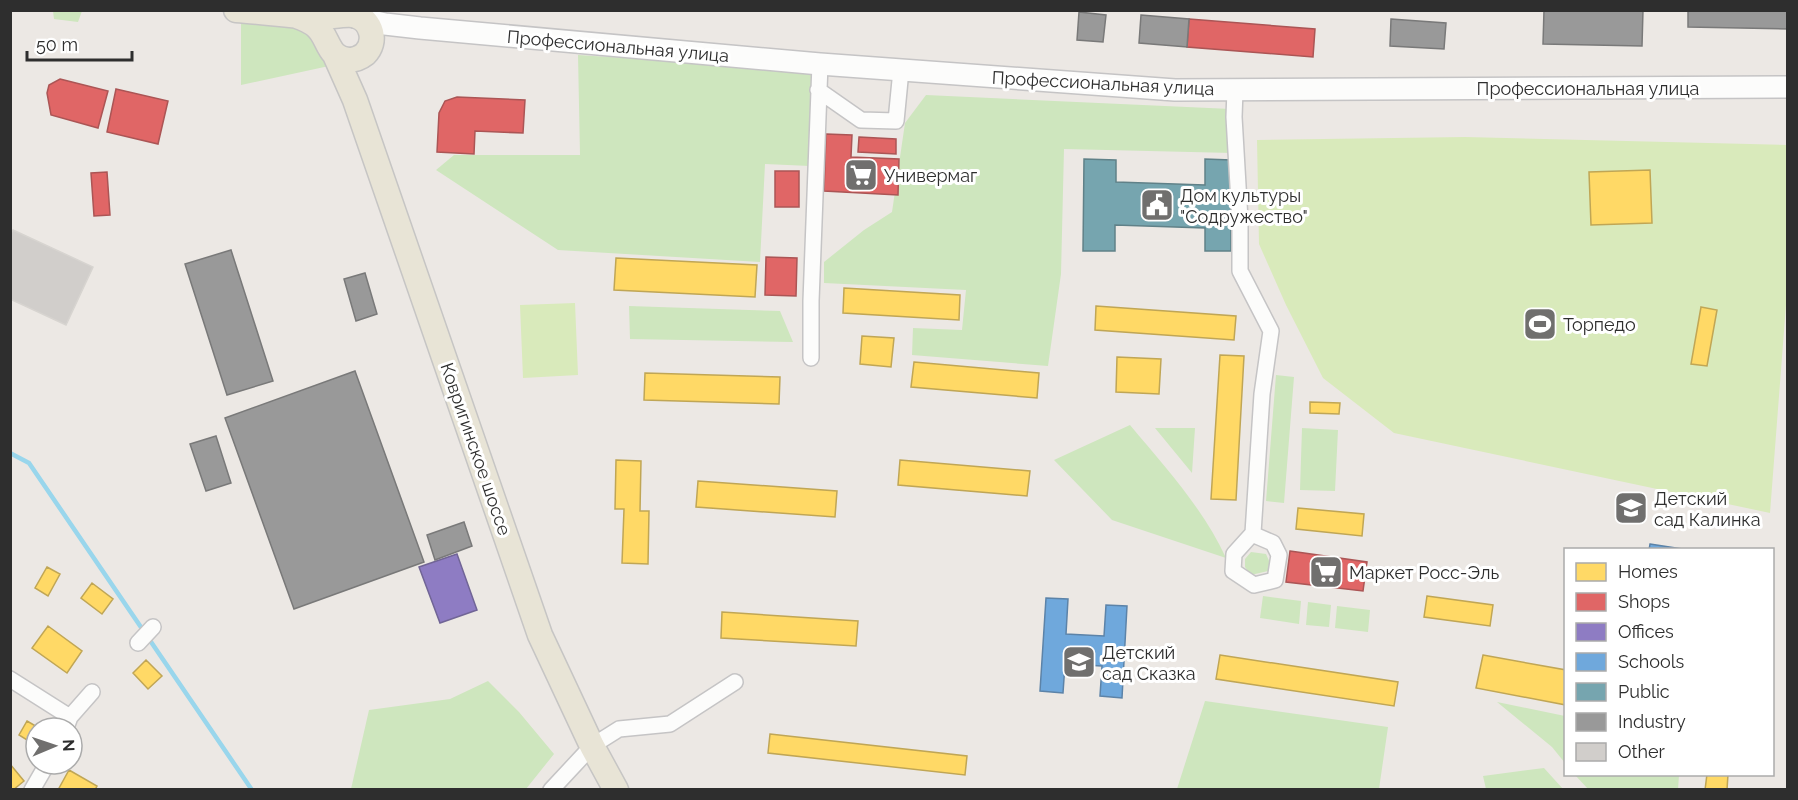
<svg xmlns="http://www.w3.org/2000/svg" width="1798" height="800" font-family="Raleway,sans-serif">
  <rect width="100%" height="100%" fill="#ece8e4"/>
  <path fill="#cee6be" d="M53,11V10L82,11L78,22L54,19Z
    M241,17L307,27L329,66L241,85Z
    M578,55L811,70L810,166L765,164L760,262L558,250L436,170L454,155H580Z
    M926,95L1231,109L1233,153L1064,149L1061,274L1048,366L912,355L913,328L962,330L966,290L824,283V262L864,230L892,212L905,123Z
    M629,306L780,311L793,342L630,339Z
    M1276,375L1294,377L1284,503L1266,501Z
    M1130,425C1165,467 1203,508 1226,558L1112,520L1054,460Z
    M1155,428H1195L1192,473Z
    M1302,428L1338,430L1335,491L1300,490Z
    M1251,552L1266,554L1270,563L1268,571L1251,575L1245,567V559Z
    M1263,596L1301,601L1299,624L1260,618Z
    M1308,602L1331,605L1329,627L1306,625Z
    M1337,606L1370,610L1368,632L1335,628Z
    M488,681L519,712L554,754L526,789H351L369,710L450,699Z
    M1205,701L1388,727L1379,789H1177Z
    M1497,702L1565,716V763L1552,747Z
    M1544,768L1563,789H1486L1483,776Z
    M1575,775H1679L1678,790L1588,789Z"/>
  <path fill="#d9eabb" d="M1465,137L1787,145V292L1770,513L1394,433L1323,378L1286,305L1259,244L1257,140Z
    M575,303L578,375L523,378L520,305Z"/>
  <path fill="#ffd966" stroke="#c0a655" stroke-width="1.5" d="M1650,170L1652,223L1591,225L1589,172Z
    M616,258L757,265L755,297L614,290Z
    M844,288L960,295L959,320L843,313Z
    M1096,306L1236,316L1234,340L1095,330Z
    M1701,307L1717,310L1707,366L1691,364Z
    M862,336L894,338L891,367L860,364Z
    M1220,355L1244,356L1236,500L1211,499Z
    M1117,357L1161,359L1159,394L1116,392Z
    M914,362L1039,373L1037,398L911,387Z
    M645,373L780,377L779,404L644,400Z
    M1310,402L1340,403L1339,414L1310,413Z
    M616,460L641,461L640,511H649L648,564L622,563L624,509H615Z
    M900,460L1030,471L1027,496L898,485Z
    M698,481L837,491L835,517L696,507Z
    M1298,508L1364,514L1362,536L1296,529Z
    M47,567L60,574L48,596L35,588Z
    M92,583L113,599L102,614L81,598Z
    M1427,596L1493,605L1490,626L1424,617Z
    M722,612L858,621L856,646L721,638Z
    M48,626L82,651L67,673L32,648Z
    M1220,655L1398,682L1394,706L1216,679Z
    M1483,655L1566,670V705L1476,688Z
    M146,660L162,676L148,689L133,673Z
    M27,721L39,728H36L35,745L19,735Z
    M770,734L967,756L965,775L768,753Z
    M10,764L24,781L13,790H10Z
    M69,770L97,786L95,790H58Z
    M1707,774H1728L1727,790H1705Z"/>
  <path fill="#e06666" stroke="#ab5555" stroke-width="1.5" d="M1189,19L1315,29L1313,57L1187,47Z
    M60,79L108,91L98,128L51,115L47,93L49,85Z
    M116,89L168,101L158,144L107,132Z
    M457,97L525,100L523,133L475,131L474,154L437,152L439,113L445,101Z
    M826,134L852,135L851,157L899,159L898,195L824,191Z
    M859,137L896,139V154L858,152Z
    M775,171H799V207H775Z
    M107,172L110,215L94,216L91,173Z
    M766,257L797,258L796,296L765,295Z
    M1290,551L1367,562L1363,591L1286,582Z"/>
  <path fill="#8e7cc3" stroke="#716596" stroke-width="1.5" d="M457,554L477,610L440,623L419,567Z"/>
  <path fill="#6fa8dc" stroke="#5c83a8" stroke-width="1.5" d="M1650,544L1689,550H1649Z
    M1046,598L1068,599L1066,634L1104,636L1106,605L1127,606L1122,698L1100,696L1102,666L1065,664L1063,693L1040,691Z"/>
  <path fill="#76a5af" stroke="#608188" stroke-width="1.5" d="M1084,159L1116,160V182L1205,185V159L1231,160V251H1205V228L1115,225V251H1083Z"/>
  <path fill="#999" stroke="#797979" stroke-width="1.5" d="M1544,10H1643L1642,46L1543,44Z
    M1688,10H1788V29L1688,27Z
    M1079,12L1106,15L1103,42L1077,40Z
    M1141,15L1189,19L1187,47L1139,43Z
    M1391,19L1446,23L1444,49L1390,46Z
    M231,250L273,381L227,395L185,264Z
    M365,273L377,314L356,321L344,279Z
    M355,371L424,562L294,609L225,418Z
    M216,436L231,483L206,491L190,444Z
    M464,522L472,546L435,560L427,535Z"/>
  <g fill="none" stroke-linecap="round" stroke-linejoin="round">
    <path stroke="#99d6ec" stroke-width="4.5" d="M10,453L29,463L252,790"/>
  </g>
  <path fill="#d1cecb" stroke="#d7d4d0" stroke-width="1.5" d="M13,230L93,267L66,325L10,299V235Z"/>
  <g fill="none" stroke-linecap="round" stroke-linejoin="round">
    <defs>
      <path id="street" d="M818,90L861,120L896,121L901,70
        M1235,90L1234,117L1240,220V271L1271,331L1262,394L1253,533L1234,554L1233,571L1254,585L1275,580L1279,555L1273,543L1252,534
        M811,358V301L820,64
        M138,643L153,627
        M10,679L70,717
        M66,728L70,717L92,692
        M32,790L47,764
        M551,790L592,746L619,729L670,724L735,682"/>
      <path id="secondary" d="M363,19L385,24L420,28L820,64L1175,90L1788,87"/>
      <path id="primary" d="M236,10C264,12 292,16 320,17C330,17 349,13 356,16C364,18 369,25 371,32C373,40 371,48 365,54C360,58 354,60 348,60C328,58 329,39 318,28C312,21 303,18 294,15
        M335,55L355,100L540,635L592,746L616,790"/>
    </defs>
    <use href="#street" stroke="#c5c4c5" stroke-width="18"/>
    <use href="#secondary" stroke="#c5c4c5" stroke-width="24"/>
    <use href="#primary" stroke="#c6c5c4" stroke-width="27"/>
    <use href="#street" stroke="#fcfcfb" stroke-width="15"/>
    <use href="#secondary" stroke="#fcfcfb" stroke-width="21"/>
    <use href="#primary" stroke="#e8e4d6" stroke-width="24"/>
  </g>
  <defs>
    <symbol id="supermarket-square" viewBox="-11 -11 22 22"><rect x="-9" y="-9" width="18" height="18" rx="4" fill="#706f6e" stroke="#fff"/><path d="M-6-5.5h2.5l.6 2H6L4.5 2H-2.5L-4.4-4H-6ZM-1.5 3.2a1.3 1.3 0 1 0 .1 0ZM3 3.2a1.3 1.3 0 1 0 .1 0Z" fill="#fff"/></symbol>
    <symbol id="civic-square" viewBox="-11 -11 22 22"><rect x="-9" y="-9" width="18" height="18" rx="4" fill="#706f6e" stroke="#fff"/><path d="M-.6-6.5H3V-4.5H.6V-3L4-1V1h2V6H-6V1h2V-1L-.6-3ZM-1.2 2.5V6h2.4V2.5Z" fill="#fff"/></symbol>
    <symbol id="stadium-square" viewBox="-11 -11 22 22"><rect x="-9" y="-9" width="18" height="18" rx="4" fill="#706f6e" stroke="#fff"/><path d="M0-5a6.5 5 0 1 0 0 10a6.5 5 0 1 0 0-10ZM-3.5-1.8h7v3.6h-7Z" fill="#fff"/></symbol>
    <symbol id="school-square" viewBox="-11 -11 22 22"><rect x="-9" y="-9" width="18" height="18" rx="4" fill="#706f6e" stroke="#fff"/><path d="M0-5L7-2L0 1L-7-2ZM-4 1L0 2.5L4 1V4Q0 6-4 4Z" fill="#fff"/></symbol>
  </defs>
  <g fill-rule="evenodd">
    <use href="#supermarket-square" x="842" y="156" width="38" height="38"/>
    <use href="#civic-square" x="1138" y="186" width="38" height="38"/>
    <use href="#stadium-square" x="1521" y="305" width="38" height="38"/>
    <use href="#school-square" x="1612" y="489" width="38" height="38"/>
    <use href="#supermarket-square" x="1307" y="553" width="38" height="38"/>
    <use href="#school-square" x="1060" y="643" width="38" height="38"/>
  </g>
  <g text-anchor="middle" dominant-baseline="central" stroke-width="6" stroke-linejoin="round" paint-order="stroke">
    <g font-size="18" fill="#2e2e2e" stroke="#fff">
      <text transform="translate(618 46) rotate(5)">Профессиональная улица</text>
      <text transform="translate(1103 83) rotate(3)">Профессиональная улица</text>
      <text x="1588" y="88">Профессиональная улица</text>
      <text transform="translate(476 449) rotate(71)">Ковригинское шоссе</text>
    </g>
    <g font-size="18" fill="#2e2e2e" stroke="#fff" text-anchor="start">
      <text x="884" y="175">Универмаг</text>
      <text x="1180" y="195">Дом культуры<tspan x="1180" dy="21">"Содружество"</tspan></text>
      <text x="1563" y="324">Торпедо</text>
      <text x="1654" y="498">Детский<tspan x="1654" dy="21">сад Калинка</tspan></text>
      <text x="1349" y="572">Маркет Росс-Эль</text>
      <text x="1102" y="652">Детский<tspan x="1102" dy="21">сад Сказка</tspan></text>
    </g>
  </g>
  <rect width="1798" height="800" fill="none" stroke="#2e2e2e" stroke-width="24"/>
  <rect x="1564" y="548" width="210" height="228" fill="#ffffff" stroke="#ababab" stroke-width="1.5"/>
  <rect x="1576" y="563" width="30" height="18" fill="#ffd966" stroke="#ababab" stroke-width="1.5"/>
  <text x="1618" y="578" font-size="18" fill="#2e2e2e">Homes</text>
  <rect x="1576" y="593" width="30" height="18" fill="#e06666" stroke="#ababab" stroke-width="1.5"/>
  <text x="1618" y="608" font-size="18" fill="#2e2e2e">Shops</text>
  <rect x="1576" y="623" width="30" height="18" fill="#8e7cc3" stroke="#ababab" stroke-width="1.5"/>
  <text x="1618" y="638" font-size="18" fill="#2e2e2e">Offices</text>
  <rect x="1576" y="653" width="30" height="18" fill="#6fa8dc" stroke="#ababab" stroke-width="1.5"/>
  <text x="1618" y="668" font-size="18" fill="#2e2e2e">Schools</text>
  <rect x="1576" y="683" width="30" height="18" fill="#76a5af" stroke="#ababab" stroke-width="1.5"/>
  <text x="1618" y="698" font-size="18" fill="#2e2e2e">Public</text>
  <rect x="1576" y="713" width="30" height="18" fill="#999999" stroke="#ababab" stroke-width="1.5"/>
  <text x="1618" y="728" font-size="18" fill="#2e2e2e">Industry</text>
  <rect x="1576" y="743" width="30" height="18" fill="#d1cecb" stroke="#ababab" stroke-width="1.5"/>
  <text x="1618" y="758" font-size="18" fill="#2e2e2e">Other</text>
  <g transform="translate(54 746) rotate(88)"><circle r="28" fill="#ffffff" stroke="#ababab" stroke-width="1.5"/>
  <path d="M0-4.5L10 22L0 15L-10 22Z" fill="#706f6e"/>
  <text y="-9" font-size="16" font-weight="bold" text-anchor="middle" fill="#2e2e2e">N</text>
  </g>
  <path d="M27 51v9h105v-9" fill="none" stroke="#2e2e2e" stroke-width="3"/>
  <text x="36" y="51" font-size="18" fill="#2e2e2e" stroke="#ffffff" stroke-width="4.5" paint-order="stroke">50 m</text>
</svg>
